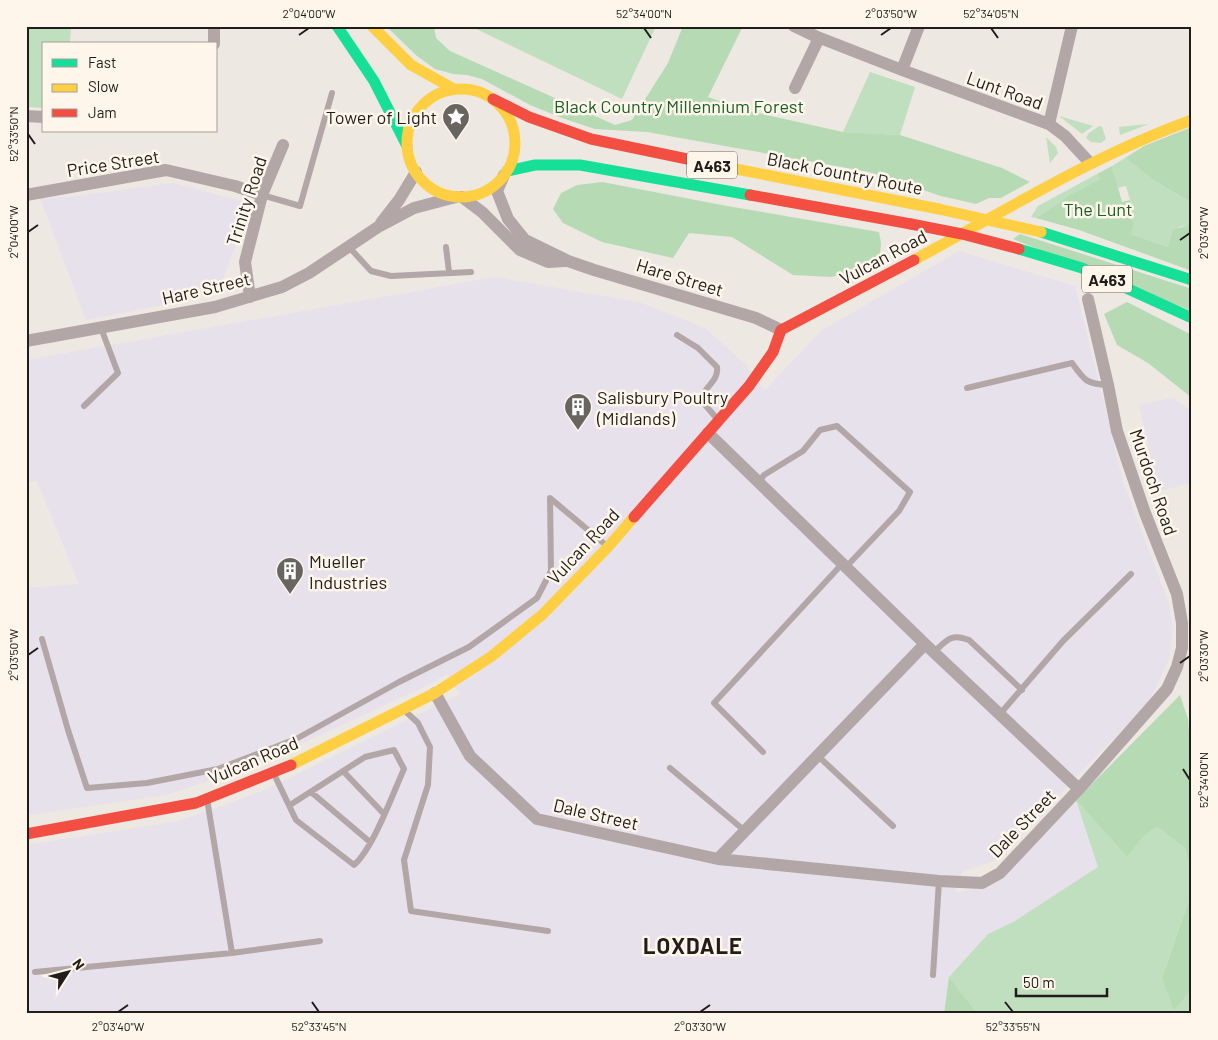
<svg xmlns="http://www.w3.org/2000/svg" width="1218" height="1040" font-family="Barlow,sans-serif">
  <rect width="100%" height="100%" fill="#ede8e2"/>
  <path fill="#e6e1eb" d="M173,183L249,203L250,207L223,279L209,291L191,300L86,320L40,198L68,197Z
    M959,251L1075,286L1123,482L1168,601L1173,628L1169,659L1149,702L996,860L962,872L955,893L995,884L1076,800L1099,867L1015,921L988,934L949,977L944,1014H26V851L32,844L179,821L265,790L460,694L447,674L424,687L253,766L166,795L30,815L26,812V588L79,584L37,481L26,482V360L495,277L639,302L705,328L746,365L765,390L821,331Z
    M1173,398L1192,411V483L1158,491L1139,404Z"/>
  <path fill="#c0dfbe" d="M26,26H71L70,44H44V108L26,107Z
    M470,26H656L622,99Z
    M870,72L915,87L900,135L843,132Z
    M1059,116L1093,126L1082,134Z
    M1149,124L1120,135L1119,127Z
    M1099,126L1102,127L1106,139L1101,143L1091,142L1086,138L1088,134Z
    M1046,137L1056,147L1058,153L1050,163Z
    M1125,158L1155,181L1192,203V216L1188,225L1179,227L1168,247L1131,234V220L1129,212L1130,200L1126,186L1118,188L1112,166Z
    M1097,174L1100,179L1071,194L1036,218L1031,217L1038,206Z
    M1076,800L1127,857L1144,836L1157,825L1185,848L1192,876V891L1162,978L1189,992L1192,985V1014H978L949,977L988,934L1015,921L1098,867Z"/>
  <path fill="#b6dab4" d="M386,26H434L436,38L450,51L615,125L632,120L668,63L683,26H743L708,97L749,111L843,132L900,135L1002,168L1030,182L1001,198H989L976,204L941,196L869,172L647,132L595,129L562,118L530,105L482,79L467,75L453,74L435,69L417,56Z
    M1192,127V203L1155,181L1125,158L1144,146Z
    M1112,166L1122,202L1130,200C1130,209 1127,216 1134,223L1131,234L1168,247L1173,230L1188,225L1192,216V271L1079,230L1036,218L1071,194L1100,179L1097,174Z
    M602,182L727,206L879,232L881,243L880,256L871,266L831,277L793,275L732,237L689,233L673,258L602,242L563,223L553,209L561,193L577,185Z
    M1020,234L1192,289V311L1013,239Z
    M1127,302L1192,335V398L1148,363L1117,345L1104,314Z
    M1180,695L1188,719L1192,770V876L1185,848L1157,826L1144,836L1127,857L1076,800Z
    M1192,891V985L1189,992L1174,1010L1162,978Z
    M949,977L978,1014H944Z"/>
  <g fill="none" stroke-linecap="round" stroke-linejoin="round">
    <path stroke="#b3a6a6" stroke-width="6" d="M262,195L300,206L332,93
      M349,247L371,271L391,276L471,272
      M446,247L449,272
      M677,335L698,348L717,367C719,382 703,387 701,400L718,420
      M967,388L1072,363C1084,380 1086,384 1108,385
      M84,406L118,373L101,328
      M759,482L764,475L803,451L820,430L837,426L910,492L899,511L846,567
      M42,639L68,730L87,788L147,783L218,769L296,739L399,682L469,647L537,598L551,571L550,498L607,546
      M934,652C947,640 951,633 969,640L1022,690
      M404,710L418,723L430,747L428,785L404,860L411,911L548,931
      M1000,714L1063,641L1131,574
      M763,752L714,703L842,564
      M818,756L893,826
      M670,768L745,831
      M343,771L384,814
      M273,772L296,820L354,865C373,849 393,793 404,769L394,750L365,757L290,805
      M311,792L370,842
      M207,799L232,953L320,941
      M35,972L232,953
      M933,975L939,881"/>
    <path stroke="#b3a6a6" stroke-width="12" d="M214,26V44
      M794,26L815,36L902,70L1049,124L1065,136L1090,163
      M902,70L919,26
      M795,88L819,38
      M26,116L44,117
      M1049,124L1072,26
      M504,175L497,191L508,219L525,240L568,261L594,270L756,318L781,330
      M26,195L166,170L235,186L262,195
      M462,197L482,212L520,250L548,262L565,261
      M381,223L399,200L416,172
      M250,297L245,262L262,195L283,145
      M26,341L215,307L282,287L309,273L378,227L414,208L456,197
      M435,693L470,756L537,819L718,859L939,881L982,883L1000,873L1079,789L925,644L708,433
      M1079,789L1167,689L1177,667L1182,648V623L1177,594L1145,513L1117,431L1108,385L1088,299
      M718,859L925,644"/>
    <path stroke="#16e098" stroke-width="11" d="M337,26L374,81L407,146
      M507,171L535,165H580L750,195
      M1041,232L1192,280
      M1019,249L1082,268L1192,318"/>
    <path stroke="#ffcf43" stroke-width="11" d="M372,26L411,65L454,89
      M407 143a54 54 0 1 1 108 0a54 54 0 1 1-108 0Z
      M721,166L939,209
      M914,260C1005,211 1094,155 1192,120
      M291,765L435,693L492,656L543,614L608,547L634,517"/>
    <path stroke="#f24e42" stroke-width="11" d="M493,99L529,117L591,139L721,166
      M750,195L911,224
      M634,517L749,386L773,352L781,330L914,260
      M26,834L196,803L291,765"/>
    <path stroke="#ffcf43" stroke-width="11" d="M939,209L1041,232"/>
    <path stroke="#f24e42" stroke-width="11" d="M911,224L962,234L1019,249"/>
  </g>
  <path fill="none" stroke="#201d1a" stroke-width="2" d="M644,28L651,38M991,28L998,38M299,35L309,28M881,35L891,28M28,134L35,144M28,232L38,225M1180,240L1190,233M28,655L38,648M1180,663L1190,656M1183,769L1190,780M312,1002L319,1012M1005,1002L1013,1012M118,1012L128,1005M700,1012L710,1005"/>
  <defs>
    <symbol id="sight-pin" viewBox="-11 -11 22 30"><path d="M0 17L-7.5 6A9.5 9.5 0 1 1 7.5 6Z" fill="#686460" stroke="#fef5eb"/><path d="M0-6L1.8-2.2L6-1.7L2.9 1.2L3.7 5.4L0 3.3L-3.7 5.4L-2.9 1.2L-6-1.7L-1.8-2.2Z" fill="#fff"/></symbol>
    <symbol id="building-pin" viewBox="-11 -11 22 30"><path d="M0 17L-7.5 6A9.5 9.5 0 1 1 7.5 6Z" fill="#686460" stroke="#fef5eb"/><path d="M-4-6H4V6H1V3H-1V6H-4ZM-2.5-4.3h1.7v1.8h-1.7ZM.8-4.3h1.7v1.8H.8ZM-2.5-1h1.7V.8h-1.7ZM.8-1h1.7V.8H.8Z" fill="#fff"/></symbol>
  </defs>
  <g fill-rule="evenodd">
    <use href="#sight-pin" x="440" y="101" width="32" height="43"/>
    <use href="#building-pin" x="562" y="391" width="32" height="43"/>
    <use href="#building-pin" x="274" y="555" width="32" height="43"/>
  </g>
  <g text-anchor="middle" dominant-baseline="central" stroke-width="5" stroke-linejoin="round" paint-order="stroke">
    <g fill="#fef5eb" stroke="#635e59" stroke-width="1">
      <rect x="687" y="151.5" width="50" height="27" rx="4"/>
      <rect x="1082" y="265.5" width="50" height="27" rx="4"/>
    </g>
    <g font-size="16" font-weight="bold" fill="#201d1a">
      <text x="712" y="165">A463</text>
      <text x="1107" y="279">A463</text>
    </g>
    <g font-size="18" fill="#201d1a" stroke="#fef5eb">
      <text transform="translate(1005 90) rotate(20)">Lunt Road</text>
      <text transform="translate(113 163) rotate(-9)">Price Street</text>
      <text transform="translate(845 173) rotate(11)">Black Country Route</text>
      <text transform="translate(246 201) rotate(-72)">Trinity Road</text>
      <text transform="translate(883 257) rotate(-28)">Vulcan Road</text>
      <text transform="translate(680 277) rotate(17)">Hare Street</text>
      <text transform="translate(206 288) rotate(-13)">Hare Street</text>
      <text transform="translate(1154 482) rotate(71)">Murdoch Road</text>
      <text transform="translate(583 546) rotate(-47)">Vulcan Road</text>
      <text transform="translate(253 760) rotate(-23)">Vulcan Road</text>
      <text transform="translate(596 814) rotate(13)">Dale Street</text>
      <text transform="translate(1022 823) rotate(-46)">Dale Street</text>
    </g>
    <g font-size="18" fill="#165f25" stroke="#fef5eb">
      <text x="679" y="106">Black Country Millennium Forest</text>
      <text x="1098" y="209">The Lunt</text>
    </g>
    <g font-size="18" fill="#201d1a" stroke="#fef5eb" text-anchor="start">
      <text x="437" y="117" text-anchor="end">Tower of Light</text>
      <text x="597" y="397">Salisbury Poultry<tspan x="597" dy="21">(Midlands)</tspan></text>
      <text x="309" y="561">Mueller<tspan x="309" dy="21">Industries</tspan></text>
    </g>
    <g font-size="22" font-weight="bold" letter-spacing="1" fill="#201d1a" stroke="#fef5eb">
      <text x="693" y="945">LOXDALE</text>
    </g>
  </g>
  <rect width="1218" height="1040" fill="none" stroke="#fef5eb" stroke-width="55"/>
  <rect x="42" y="42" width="175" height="90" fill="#fef5eb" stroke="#a59f97"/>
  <rect x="52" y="59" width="25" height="8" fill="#16e098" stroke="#a59f97"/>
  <text x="88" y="68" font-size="15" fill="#201d1a">Fast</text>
  <rect x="52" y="84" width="25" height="8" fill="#ffcf43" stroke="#a59f97"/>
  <text x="88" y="92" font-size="15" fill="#201d1a">Slow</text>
  <rect x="52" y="109" width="25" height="8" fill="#f24e42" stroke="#a59f97"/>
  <text x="88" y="118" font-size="15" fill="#201d1a">Jam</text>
  <g transform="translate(68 972) rotate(54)" stroke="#fef5eb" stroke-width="4" paint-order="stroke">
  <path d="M0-4L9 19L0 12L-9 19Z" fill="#201d1a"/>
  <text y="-8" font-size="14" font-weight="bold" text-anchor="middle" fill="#201d1a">N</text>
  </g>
  <path d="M1016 988v8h91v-8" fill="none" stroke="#201d1a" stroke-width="2.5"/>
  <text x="1023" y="988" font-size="15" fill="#201d1a" stroke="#fef5eb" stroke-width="4" paint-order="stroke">50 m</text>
  <rect x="28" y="28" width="1162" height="984" fill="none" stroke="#201d1a" stroke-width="2"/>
  <g font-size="12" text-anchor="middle" fill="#201d1a">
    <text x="309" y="18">2°04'00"W</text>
    <text x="644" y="18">52°34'00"N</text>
    <text x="891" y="18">2°03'50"W</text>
    <text x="991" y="18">52°34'05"N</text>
    <text transform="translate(14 134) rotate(-90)" y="4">52°33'50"N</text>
    <text transform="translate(14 232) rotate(-90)" y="4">2°04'00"W</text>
    <text transform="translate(1204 233) rotate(-90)" y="4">2°03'40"W</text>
    <text transform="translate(14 655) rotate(-90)" y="4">2°03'50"W</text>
    <text transform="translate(1204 656) rotate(-90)" y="4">2°03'30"W</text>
    <text transform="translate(1204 780) rotate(-90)" y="4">52°34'00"N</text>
    <text x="118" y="1031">2°03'40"W</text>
    <text x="319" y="1031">52°33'45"N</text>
    <text x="700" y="1031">2°03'30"W</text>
    <text x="1013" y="1031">52°33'55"N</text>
  </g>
</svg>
